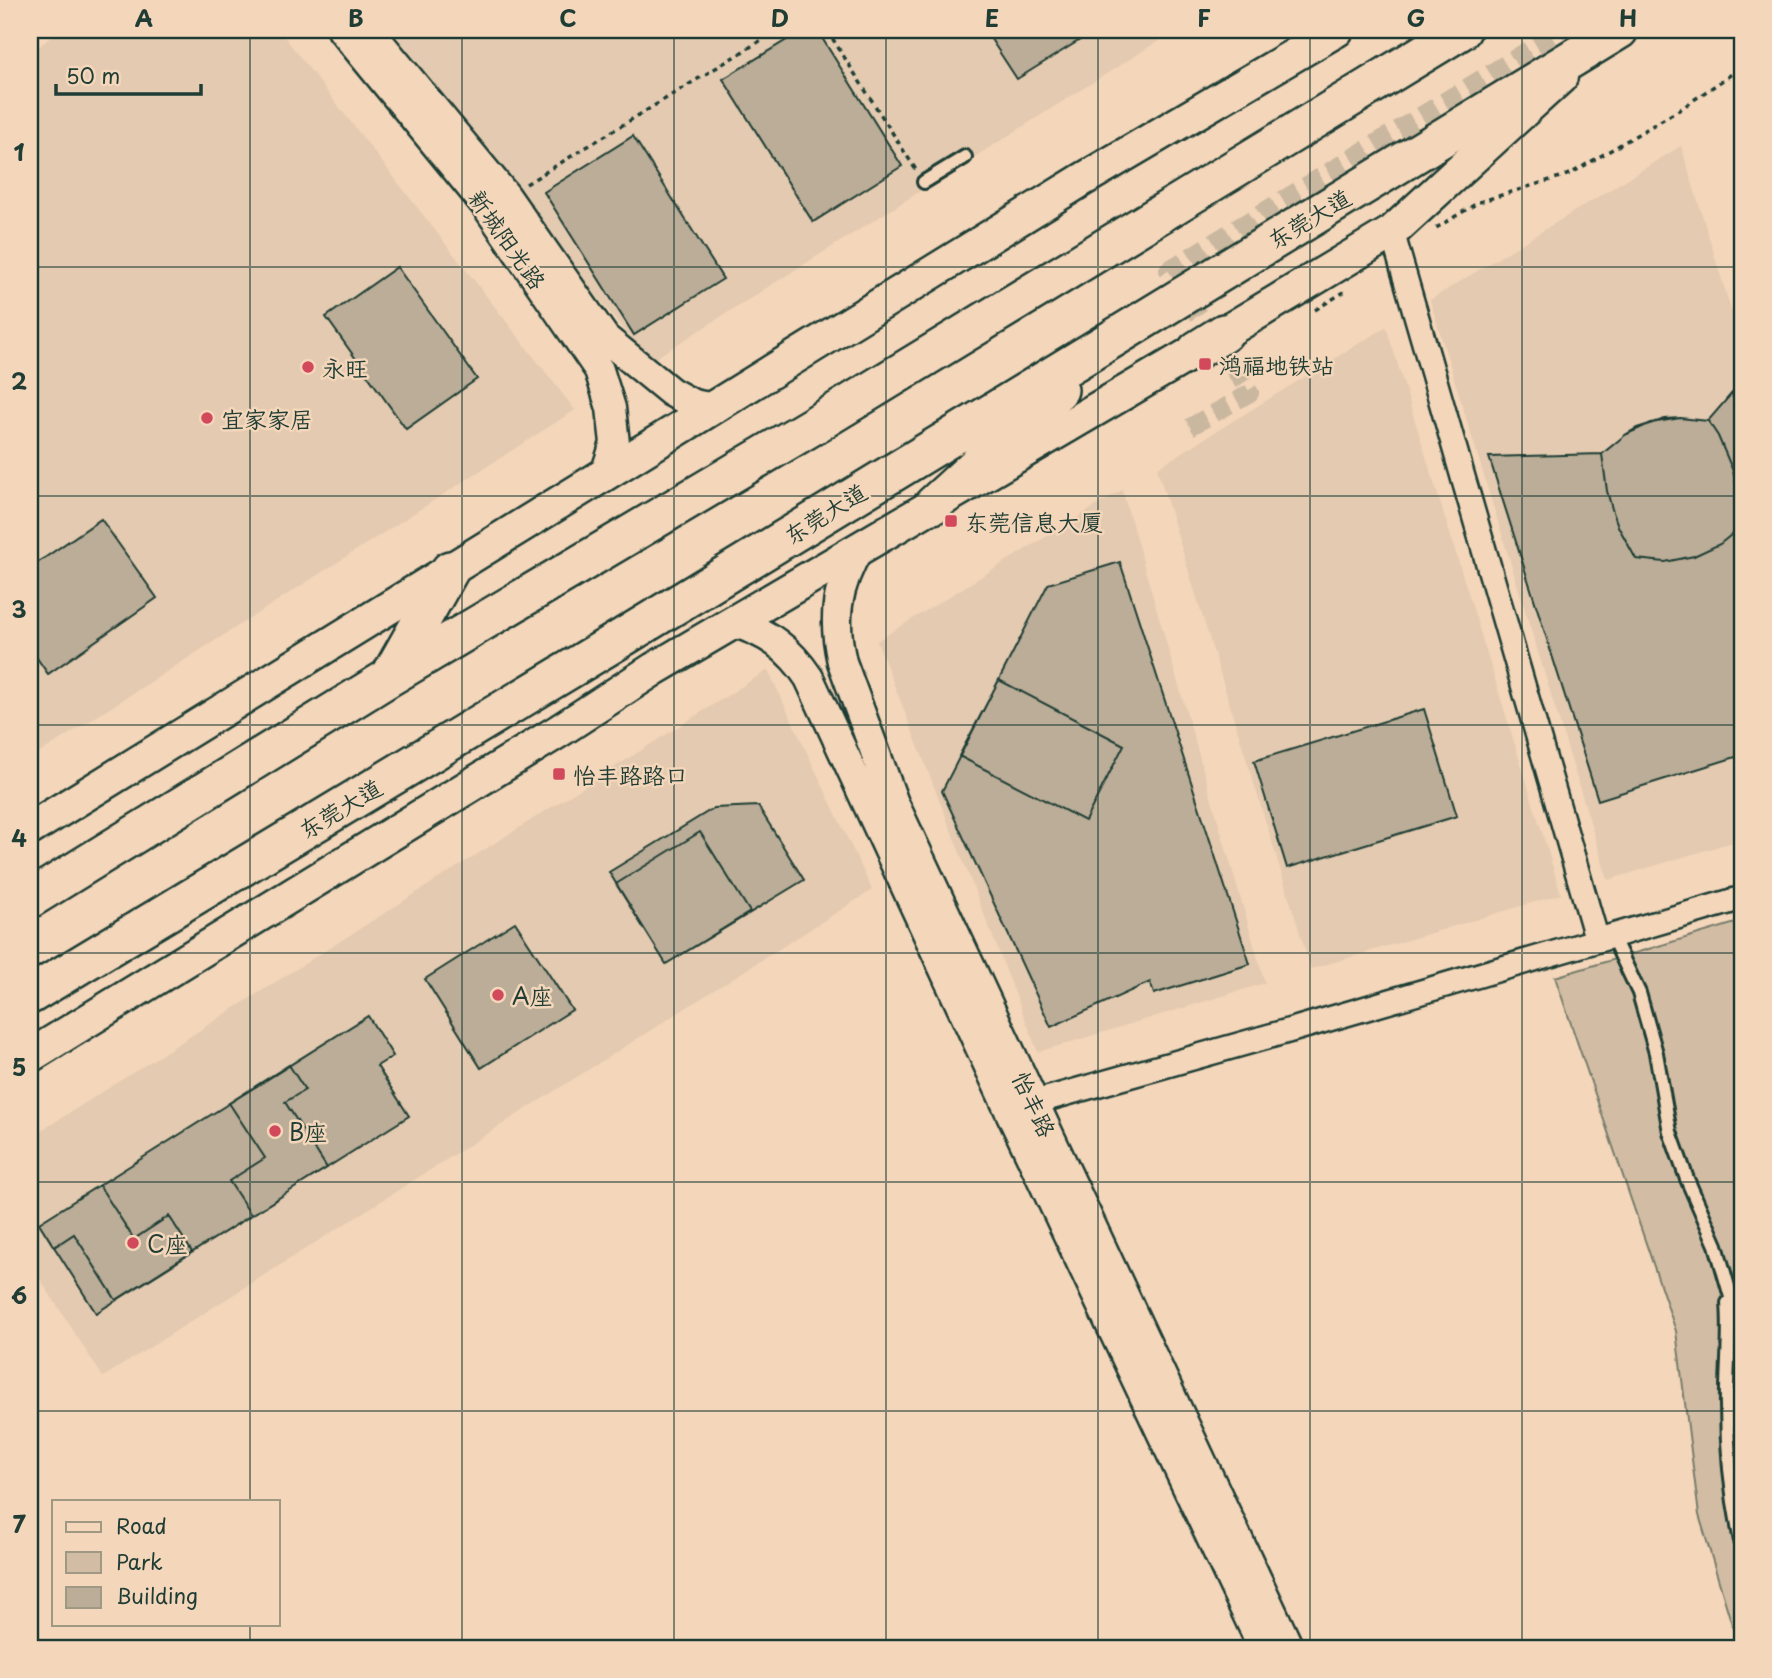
<svg xmlns="http://www.w3.org/2000/svg" width="1772" height="1678" font-family="'Playpen Sans','LXGW WenKai TC',sans-serif">
  <rect width="100%" height="100%" fill="#f4d6ba"/>
  <filter id="ink" filterUnits="userSpaceOnUse"><feTurbulence type="fractalNoise" baseFrequency=".0143" numOctaves="2"/><feDisplacementMap in="SourceGraphic" scale="14" xChannelSelector="R" yChannelSelector="G"/><feConvolveMatrix kernelMatrix="1 2 1 2 8 2 1 2 1" color-interpolation-filters="sRGB"/></filter>
  <g filter="url(#ink)">
    <path fill="#e3cab0" d="M61,30H279L575,410L30,759V53Z
      M386,30H1176L649,362Z
      M1681,146L1742,346V839L1608,880L1430,300Z
      M1386,327L1561,894L1311,969L1157,468Z
      M1122,490L1265,983L1038,1052L877,641Z
      M768,670L872,890L103,1377L30,1263V1138Z"/>
    <path fill="#d2bda4" stroke="#787d6c" stroke-width="2" d="M1742,921V1648H1739L1699,1515L1676,1331L1555,977Z"/>
    <path fill="#bbad97" stroke="#1f3d34" stroke-width="2" d="M803,30H817L902,166L813,222L723,79Z
      M985,30H1096L1017,79Z
      M633,136L723,279L634,335L544,192Z
      M397,267L477,379L406,429L326,317Z
      M1732,393L1742,426V755L1598,800L1489,457L1602,454L1625,435L1651,423L1680,418L1708,421Z
      M1680,418L1708,421L1718,436L1733,471L1741,507L1742,526L1720,544L1694,556L1665,562L1636,559L1618,526L1612,509L1607,491L1602,454L1625,435L1637,428L1665,419Z
      M101,519L157,598L48,674L30,648V568Z
      M1120,562L1250,964L1154,994L1150,982L1051,1027L942,791L1048,584Z
      M999,680L1124,745L1085,821L959,756Z
      M1424,709L1457,816L1287,868L1254,761Z
      M758,806L804,880L666,964L609,872L714,808Z
      M700,832L750,912L666,964L616,884Z
      M515,922L572,1010L481,1068L425,979Z
      M368,1016L393,1056L377,1066L409,1116L96,1313L39,1223Z
      M289,1065L305,1090L285,1102L327,1168L251,1215L229,1181L265,1158L229,1103Z
      M99,1185L134,1239L169,1216L192,1252L116,1300L74,1234L54,1247L39,1223Z"/>
    <g fill="none" stroke-linecap="round" stroke-linejoin="round">
      <path stroke="#c9b79f" stroke-width="18" stroke-dasharray="18 9" stroke-linecap="butt" d="M1190,427L1250,393L1168,270L1561,30"/>
      <defs>
        <path id="service" d="M924,182L965,157
          M1612,936L1639,993L1656,1053L1670,1132L1687,1179L1716,1245L1742,1335
          M1728,1303C1731,1338 1726,1372 1727,1406C1727,1454 1732,1500 1742,1546"/>
        <path id="minor" d="M1392,232L1597,940
          M1018,1107L1295,1029L1742,898"/>
        <path id="tertiary" d="M342,30L487,207L599,370L611,408L615,443L605,474
          M369,30L506,196L605,338L671,392L693,404L714,408
          M859,548C836,588 832,618 842,662L894,803L1289,1648
          M734,623C767,632 790,649 809,678L1009,1110L1263,1648"/>
        <path id="secondary" d="M1224,333L1392,232L1561,77
          M30,829L1082,180L1337,30
          M30,1056L559,731L654,669L1197,350"/>
        <path id="primary" d="M1197,350L1224,333
          M933,505L1059,390
          M390,676L450,570
          M30,899L388,678L816,424L1462,30
          M30,995L612,644L1619,30"/>
      </defs>
      <use href="#service" stroke="#1f3d34" stroke-width="18"/>
      <use href="#minor" stroke="#1f3d34" stroke-width="28"/>
      <use href="#tertiary" stroke="#1f3d34" stroke-width="33"/>
      <use href="#secondary" stroke="#1f3d34" stroke-width="37"/>
      <use href="#primary" stroke="#1f3d34" stroke-width="42"/>
      <path stroke="#1f3d34" stroke-width="3.5" stroke-dasharray="5 5" stroke-linecap="butt" d="M827,30L916,170
        M526,184L778,30
        M1436,228L1479,202L1570,174L1679,110L1742,67
        M1315,310L1344,292"/>
      <use href="#service" stroke="#f4d6ba" stroke-width="12"/>
      <use href="#minor" stroke="#f4d6ba" stroke-width="23"/>
      <use href="#tertiary" stroke="#f4d6ba" stroke-width="28"/>
      <use href="#secondary" stroke="#f4d6ba" stroke-width="32"/>
      <use href="#primary" stroke="#f4d6ba" stroke-width="37"/>
    </g>
  </g>
  <path fill="none" stroke="#1f3d34" stroke-width="2" stroke-opacity="0.55" d="M250,30V1501M462,30V1648M674,30V1648M886,30V1648M1098,30V1648M1310,30V1648M1522,30V1648M30,267H1742M30,496H1742M30,725H1742M30,953H1742M30,1182H1742M30,1411H1742M250,1624V1648"/>
  <g fill="#d1495b" stroke="#f4d6ba" stroke-width="2.5">
    <rect x="1198" y="357" width="14" height="14" rx="3.5"/>
    <circle cx="308" cy="367" r="7"/>
    <circle cx="207" cy="418" r="7"/>
    <rect x="944" y="514" width="14" height="14" rx="3.5"/>
    <rect x="552" y="767" width="14" height="14" rx="3.5"/>
    <circle cx="498" cy="995" r="7"/>
    <circle cx="275" cy="1131" r="7"/>
    <circle cx="133" cy="1243" r="7"/>
  </g>
  <g text-anchor="middle" dominant-baseline="central" stroke-width="5" stroke-linejoin="round" paint-order="stroke">
    <g font-size="23" fill="#1f3d34" stroke="#f4d6ba">
      <text transform="translate(1309 218) rotate(-31)">东莞大道</text>
      <text transform="translate(508 239) rotate(55)">新城阳光路</text>
      <text transform="translate(825 513) rotate(-32)">东莞大道</text>
      <text transform="translate(340 808) rotate(-31)">东莞大道</text>
      <text transform="translate(1035 1104) rotate(65)">怡丰路</text>
    </g>
    <g font-size="23" fill="#1f3d34" stroke="#f4d6ba" text-anchor="start">
      <text x="1219" y="364">鸿福地铁站</text>
      <text x="322" y="367">永旺</text>
      <text x="221" y="418">宜家家居</text>
      <text x="965" y="521">东莞信息大厦</text>
      <text x="573" y="774">怡丰路路口</text>
      <text x="512" y="995">A座</text>
      <text x="289" y="1131">B座</text>
      <text x="147" y="1243">C座</text>
    </g>
  </g>
  <rect width="1772" height="1678" fill="none" stroke="#f4d6ba" stroke-width="77"/>
  <rect x="52" y="1500" width="228" height="126" fill="#f4d6ba" stroke="#9f9984" stroke-width="2"/>
  <rect x="66" y="1522" width="35" height="10" fill="#f4d6ba" stroke="#9f9984" stroke-width="2"/>
  <text x="116" y="1534" font-size="21" fill="#1f3d34">Road</text>
  <rect x="66" y="1552" width="35" height="21" fill="#d2bda4" stroke="#9f9984" stroke-width="2"/>
  <text x="116" y="1570" font-size="21" fill="#1f3d34">Park</text>
  <rect x="66" y="1587" width="35" height="21" fill="#bbad97" stroke="#9f9984" stroke-width="2"/>
  <text x="116" y="1604" font-size="21" fill="#1f3d34">Building</text>
  <path d="M56 84v10h145v-10" fill="none" stroke="#1f3d34" stroke-width="3.5"/>
  <text x="66" y="84" font-size="21" fill="#1f3d34" stroke="#f4d6ba" stroke-width="5" paint-order="stroke">50 m</text>
  <rect x="38" y="38" width="1696" height="1602" fill="none" stroke="#1f3d34" stroke-width="2.5"/>
  <g font-size="23" text-anchor="middle" font-weight="bold" fill="#1f3d34">
    <text x="144" y="27">A</text>
    <text x="356" y="27">B</text>
    <text x="568" y="27">C</text>
    <text x="780" y="27">D</text>
    <text x="992" y="27">E</text>
    <text x="1204" y="27">F</text>
    <text x="1416" y="27">G</text>
    <text x="1628" y="27">H</text>
    <text x="19" y="161">1</text>
    <text x="19" y="390">2</text>
    <text x="19" y="618">3</text>
    <text x="19" y="847">4</text>
    <text x="19" y="1076">5</text>
    <text x="19" y="1304">6</text>
    <text x="19" y="1533">7</text>
  </g>
</svg>
